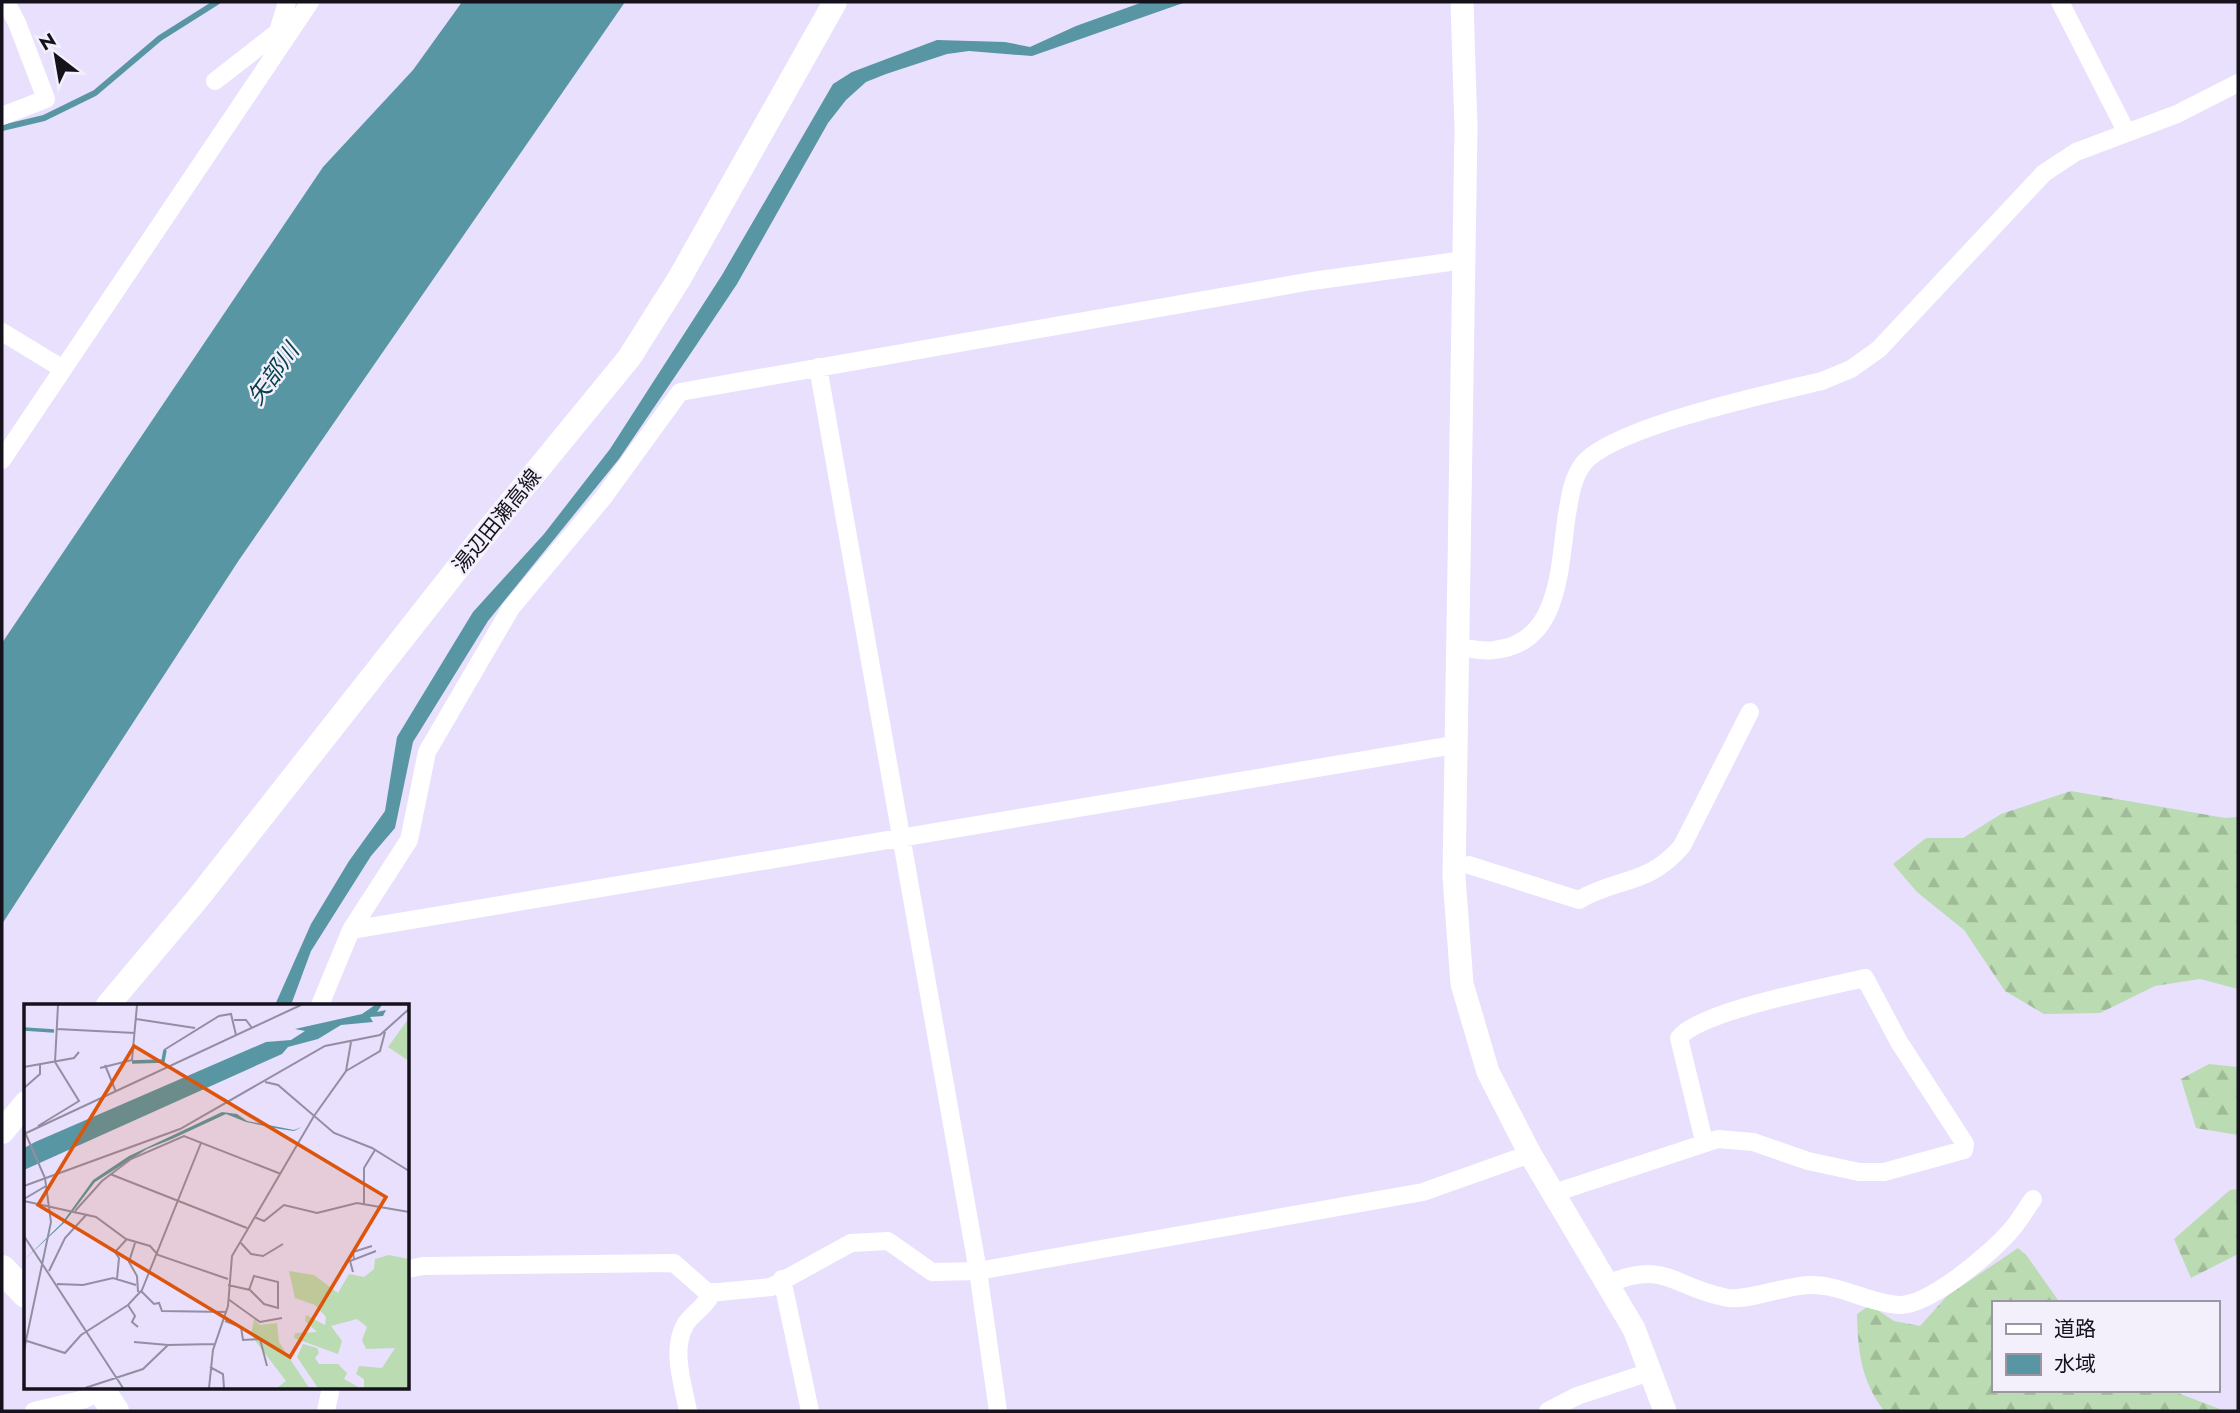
<svg xmlns="http://www.w3.org/2000/svg" width="2240" height="1413" font-family="Jost,'Noto Sans JP',sans-serif">
  <defs>
    <pattern id="forest-firs" width="22" height="20" patternUnits="userSpaceOnUse" patternTransform="scale(1.75)"><rect width="22" height="20" fill="#bbdbb2"/><path d="M5 1l3.5 6h-7zM16 11l3.5 6h-7z" fill="#a0bb98"/></pattern>
  </defs>
  <rect width="100%" height="100%" fill="#e8e0fd"/>
  <path fill="url(#forest-firs)" d="M2071,791L2225,818L2238,817V989L2200,979L2155,986L2100,1013L2044,1014L2005,991L1964,930L1917,892L1893,864L1926,838H1963L2001,814Z
    M2209,1064L2238,1067V1135L2196,1128L2181,1079Z
    M2238,1189V1254L2191,1278L2174,1239L2230,1190Z
    M2018,1248L2027,1256L2060,1303H1993V1390H2170L2225,1411H1884C1861,1380 1858,1352 1857,1314L1870,1305L1894,1321L1920,1326L1947,1296Z"/>
  <path fill="#5996a3" d="M462,2H625L239,560L2,924V643L323,167L413,70Z
    M1143,2H1186L1032,56L969,51L947,54L886,74L866,82L846,100L828,123L737,284L695,347L619,459L488,621L413,742L395,828L371,856L311,951L291,1005H275L311,924L349,861L385,811L397,737L473,612L544,534L610,449L722,275L833,84L852,72L937,40L1005,42L1030,47L1076,26Z"/>
  <g fill="none" stroke-linecap="round" stroke-linejoin="round">
    <path stroke="#5996a3" stroke-width="6" d="M2,128L44,118L95,93L160,38L217,2"/>
    <path stroke="#fff" stroke-width="18" d="M2060,2L2127,133
      M277,35L287,2
      M215,81L292,21
      M2,116L46,99L17,23L6,2
      M2,332L63,369
      M818,367L978,1271L998,1411
      M2,460L310,2
      M1457,647C1469,648 1483,652 1494,650C1561,644 1559,566 1567,514C1570,497 1572,479 1583,464C1612,427 1772,393 1822,381L1851,369L1879,349L2044,173L2076,152L2177,114L2238,83
      M1469,865L1579,900C1618,877 1648,886 1682,846L1750,712
      M351,930L1454,745
      M320,1005L351,930L409,840L427,752L511,608L603,498L680,392L1312,281L1464,260
      M1554,1193L1718,1139L1753,1142L1808,1161L1859,1172H1884L1964,1150L1965,1144L1899,1042L1865,978C1827,987 1699,1011 1679,1038L1704,1141
      M408,1269L423,1266L674,1263L708,1293L771,1287L851,1243L888,1241L932,1272L978,1271L1423,1192L1530,1154
      M782,1279L810,1411
      M1607,1284C1668,1259 1672,1288 1728,1298C1747,1301 1787,1285 1811,1285C1842,1285 1868,1303 1899,1305C1929,1306 1993,1252 2012,1229C2020,1220 2026,1209 2033,1199
      M34,1411L85,1399L106,1387
      M326,1411L331,1387
      M688,1411C683,1385 671,1350 685,1325C692,1313 704,1309 713,1292
      M1548,1411L1577,1396L1650,1372"/>
    <path stroke="#fff" stroke-width="23" d="M1462,2L1466,128L1454,877L1462,984L1488,1072L1530,1154L1634,1329L1665,1411"/>
    <path stroke="#fff" stroke-width="24" d="M108,1005L198,898L476,545L629,358L679,279L835,2
      M2,1132L26,1103"/>
    <path stroke="#fff" stroke-width="28" d="M2,1269L26,1294
      M99,1387L115,1411"/>
  </g>
  <g text-anchor="middle" dominant-baseline="central" stroke-width="5" stroke-linejoin="round" paint-order="stroke">
    <g font-size="21" fill="#15121c" stroke="#f3f0fc">
      <text transform="translate(497 521) rotate(-51)">湯辺田瀬高線</text>
    </g>
    <g font-size="23" font-style="italic" fill="#07424c" stroke="#f3f0fc">
      <text transform="translate(273 374) rotate(-54)">矢部川</text>
    </g>
  </g>
  <g transform="translate(24 1004)">
    <rect width="385" height="385" fill="#e8e0fd"/>
    <path d="M385,14V57L364,43ZM365,251L385,255V384H340V375L332,370L335,362L358,364L371,344L342,345L338,336L343,323L333,315L307,322L318,337L314,350L270,334L271,329L293,328L281,317L282,311L301,321L302,313L291,301L271,294L265,267L290,271L314,289L325,270L340,273L350,265L351,255ZM230,315L236,321L253,319L255,338L285,384H253L262,377L227,331ZM279,340L293,344L295,349L291,354L295,360H314L323,369L320,375L336,384H294L273,353Z" fill="#bbdbb2"/>
    <path d="M351,1H358L353,8L362,6L359,12L346,13L349,18L317,21L294,35L264,43L258,50L0,166V144L11,138L242,38L267,36L281,27L271,25L338,10ZM198,108L213,110L223,117L270,126L278,123L270,127L256,125L222,118L202,110L148,135L123,145L71,178L40,219L0,256L38,219L69,176L105,152Z" fill="#5996a3"/>
    <path fill="none" stroke="#5996a3" stroke-width="3.5" d="M0,25L30,27M108,58L139,57L141,46"/>
    <path fill="none" stroke="#948ea3" stroke-width="2" d="M112,15L171,24M210,16H222L228,24M33,25L111,29M140,46L195,12L207,10L212,31M81,61L92,88M0,63L50,54L55,48M76,64L108,56L113,1M322,67L356,47L361,28M241,78L254,81L310,129L348,144L385,167M0,84L16,70V60M14,122L55,97L31,58L34,1M0,126L21,174L27,218L0,346M0,130L277,1M86,170L223,224M0,182L156,125L301,42L356,31L385,5M0,195L22,182M0,197L72,213L102,235L126,242L134,251L204,275M340,201V164L351,146M51,207L78,177L107,155L160,132L257,170M230,213L240,217L260,201L293,209L333,199L385,208M0,232L99,384M111,239L105,258L113,272L114,288M217,239L227,250L239,252L259,240M330,256L329,248L348,242M25,267L41,234L63,210M329,268L326,257L352,247M93,275L95,254L91,248L102,236M33,280L59,281L89,274L112,281M204,281L226,286L240,300L254,304V278L230,272L225,286M117,287L130,300L135,299L138,307L203,308M204,295L236,318L258,314M104,301L111,312L108,318L114,323M201,317L217,323L219,336L236,335L243,362M3,337L41,349L57,331L104,301L118,286L177,139M110,338L144,341M186,363L199,370L200,384M61,384L119,365L144,341L191,340M185,384L189,346L204,302L208,252L290,112L322,67L327,38"/>
    <path fill="#dd550d" fill-opacity="0.15" stroke="#dd550d" stroke-width="3.5" d="M110,42L362,193L266,353L14,201Z"/>
    <rect width="385" height="385" fill="none" stroke="#15121c" stroke-width="3.5"/>
  </g>
  <rect width="2240" height="1413" fill="none" stroke="#15121c" stroke-width="7"/>
  <rect x="1992" y="1301" width="228" height="91" fill="#f3f0fc" stroke="#9a97a2" stroke-width="2"/>
  <rect x="2006" y="1324" width="35" height="10" fill="#ffffff" stroke="#9a97a2" stroke-width="2"/>
  <text x="2054" y="1336" font-size="21" fill="#15121c">道路</text>
  <rect x="2006" y="1354" width="35" height="21" fill="#5996a3" stroke="#9a97a2" stroke-width="2"/>
  <text x="2054" y="1371" font-size="21" fill="#15121c">水域</text>
  <g transform="translate(56 56) rotate(329)" stroke="#f3f0fc" stroke-width="5" paint-order="stroke">
  <path d="M0-5L12 26L0 18L-12 26Z" fill="#15121c"/>
  <text y="-10" font-size="19" font-weight="bold" text-anchor="middle" fill="#15121c">N</text>
  </g>
</svg>
